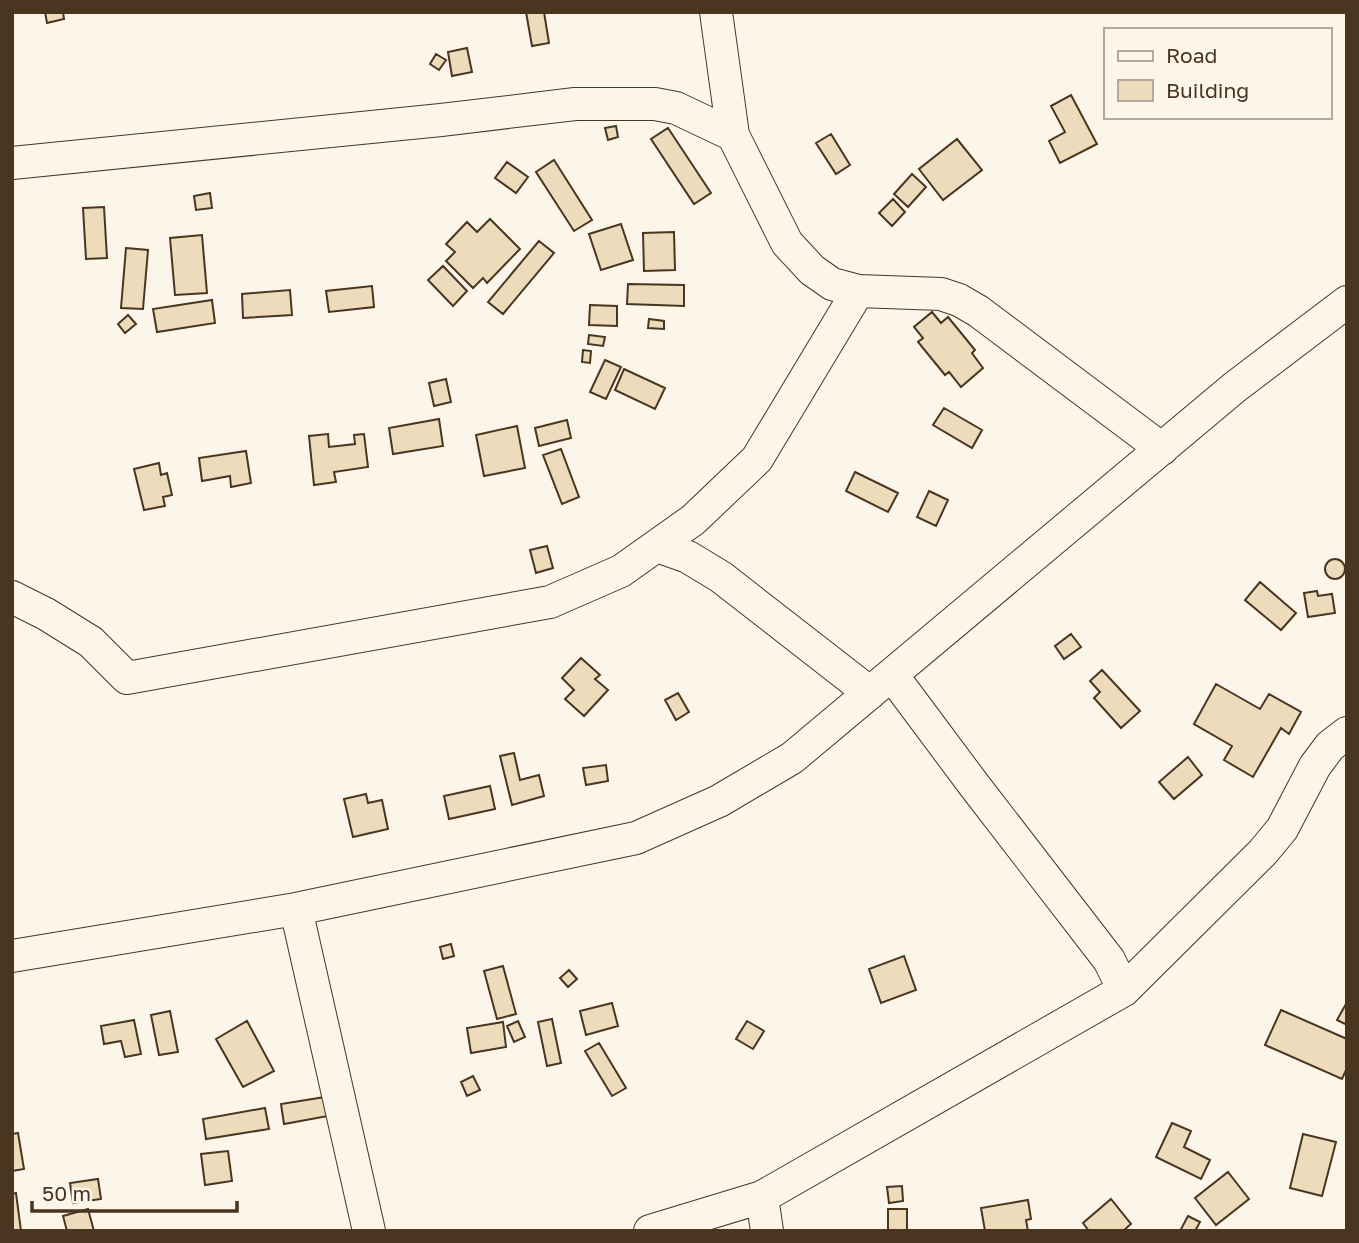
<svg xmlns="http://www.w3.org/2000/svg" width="1359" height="1243" font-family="'Golos Text',sans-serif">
  <rect width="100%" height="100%" fill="#fbf6e9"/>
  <path fill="#ecdcbc" stroke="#4a3520" stroke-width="2" d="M45,12H63L64,19L47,23Z
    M526,12H544L549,43L532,46Z
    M467,48L472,72L452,76L448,52Z
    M436,54L446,60L439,70L430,64Z
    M1071,95L1097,144L1060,163L1049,141L1065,132L1051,106Z
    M616,126L618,137L608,140L605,128Z
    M668,128L711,193L694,204L651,139Z
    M831,134L850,165L836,174L816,143Z
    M957,139L982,170L943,200L919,169Z
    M554,160L592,220L574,231L536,172Z
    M507,162L528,177L516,193L495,178Z
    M912,174L926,187L908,207L894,194Z
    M210,193L212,208L196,210L194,196Z
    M893,199L905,212L892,226L879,213Z
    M104,207L107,258L86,259L83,208Z
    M490,219L520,249L487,283L483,278L473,288L446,261L455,252L446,244L467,222L477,232Z
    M621,224L633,260L601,270L589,234Z
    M674,232L675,270L644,271L643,233Z
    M202,235L207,293L175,295L170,238Z
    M539,241L554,253L503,314L488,302Z
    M126,248L148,250L143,309L121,308Z
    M443,266L467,291L453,306L428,280Z
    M628,284L684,285V306L627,304Z
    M372,286L374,307L329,312L326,291Z
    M290,290L292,315L243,318L242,294Z
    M212,300L215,323L157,332L153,309Z
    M590,305L617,306V326L589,325Z
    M932,312L941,323L948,317L975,350L972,353L983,368L961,387L949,372L945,375L918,342L923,338L914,327Z
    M128,315L136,324L125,333L118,324Z
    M649,319L664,321V329L648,328Z
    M589,335L605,337L603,346L588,344Z
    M583,350L591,351L590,363L582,362Z
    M605,360L621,367L606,399L590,392Z
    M624,369L665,388L655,409L615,390Z
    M446,379L451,402L434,406L429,383Z
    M944,408L982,430L972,448L933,425Z
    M439,419L443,446L393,454L389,428Z
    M567,420L571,438L539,446L535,428Z
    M517,426L525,468L484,476L476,435Z
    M328,434L329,447L355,444L354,435L364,434L368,467L334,472L336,482L314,485L309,436Z
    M561,449L579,497L562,504L543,455Z
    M246,451L251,483L231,487L230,476L202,481L199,458Z
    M159,463L161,475L167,473L172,495L163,497L165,506L144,510L134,469Z
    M855,472L898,493L888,512L846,491Z
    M929,491L948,500L936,526L917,517Z
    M547,546L553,568L536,573L530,550Z
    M1325 569a10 10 0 1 1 20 0a10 10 0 1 1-20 0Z
    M1260,582L1296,613L1281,630L1245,600Z
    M1317,591L1318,596L1332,594L1335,613L1308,617L1304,593Z
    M1071,634L1081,647L1064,659L1055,646Z
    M581,658L600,675L595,679L608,690L584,716L565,699L574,690L562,678Z
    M1102,670L1140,711L1121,728L1094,698L1100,692L1090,681Z
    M1216,684L1260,709L1269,694L1301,712L1289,734L1281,728L1253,777L1224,760L1232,746L1194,724Z
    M678,693L689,712L676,720L665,700Z
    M514,753L520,780L539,775L544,796L512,805L500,756Z
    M1188,757L1202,775L1174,799L1159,782Z
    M606,765L608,781L586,785L583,768Z
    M490,786L495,809L449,819L444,796Z
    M366,794L368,803L382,800L388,829L353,837L344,799Z
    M451,944L454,956L443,959L440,947Z
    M904,956L916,990L881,1003L869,969Z
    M503,966L516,1014L497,1019L484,971Z
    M569,970L577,979L568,987L560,978Z
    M1347,1002V1025L1337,1020Z
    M612,1003L618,1026L586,1035L580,1011Z
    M1281,1010L1347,1039V1068L1342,1079L1265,1045Z
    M170,1011L178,1052L159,1055L151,1015Z
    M552,1019L561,1063L547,1066L538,1022Z
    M134,1020L141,1054L125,1057L121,1041L104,1044L101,1026Z
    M247,1021L274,1071L243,1087L216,1039Z
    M518,1021L525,1037L514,1042L507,1026Z
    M747,1021L764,1031L753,1049L736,1039Z
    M503,1022L506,1047L471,1053L467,1028Z
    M599,1043L626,1088L612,1096L585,1051Z
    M473,1076L480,1090L467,1096L461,1082Z
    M325,1097L328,1116L284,1124L281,1104Z
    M265,1108L269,1129L206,1139L203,1119Z
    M1172,1123L1191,1131L1184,1147L1210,1160L1201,1179L1156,1157Z
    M18,1133L24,1169L12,1171V1134Z
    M1303,1134L1336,1142L1322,1196L1290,1188Z
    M228,1151L232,1181L205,1185L201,1154Z
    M1228,1172L1249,1199L1216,1225L1195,1198Z
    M98,1179L101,1199L73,1203L70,1183Z
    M902,1186L903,1201L889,1203L887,1187Z
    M16,1193L21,1231H12V1194Z
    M1111,1199L1131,1224L1123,1231H1089L1083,1223Z
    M1028,1200L1031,1219L1026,1220L1028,1231H985L981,1208Z
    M88,1209L94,1231H67L63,1216Z
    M888,1209H907V1231H888Z
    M1188,1216L1200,1222L1195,1231H1180Z"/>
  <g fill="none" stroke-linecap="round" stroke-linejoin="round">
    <defs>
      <path id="minor" d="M716,12L733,135L787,243L812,270L832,284L858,291L941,294L959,300L978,311L1162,449
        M12,163L441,120L575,104H655L676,108L733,135
        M657,546L688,557L721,577L870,693
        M12,597L46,614L91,642L127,678L550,602L621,571L693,520L757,459L858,291
        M892,675L974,785L1109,960L1124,990
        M296,909L369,1231
        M12,956L296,909L636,838L719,801L792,758L1235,387L1347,302
        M762,1197L767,1231
        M650,1231L762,1197L1124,990L1263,852L1282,829L1315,766L1330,746L1347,733"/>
    </defs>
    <use href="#minor" stroke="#4a3520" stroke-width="34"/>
    <use href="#minor" stroke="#fbf6e9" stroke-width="32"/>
  </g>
  <rect width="1359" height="1243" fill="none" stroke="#4a3520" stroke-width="28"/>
  <rect x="1104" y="28" width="228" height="91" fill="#fbf6e9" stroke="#b4a999" stroke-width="2"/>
  <rect x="1118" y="51" width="35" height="10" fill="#fbf6e9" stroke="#b4a999" stroke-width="2"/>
  <text x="1166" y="63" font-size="21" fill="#4a3520">Road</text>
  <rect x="1118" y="80" width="35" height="21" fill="#ecdcbc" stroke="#b4a999" stroke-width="2"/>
  <text x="1166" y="98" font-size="21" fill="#4a3520">Building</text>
  <path d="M32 1201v10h205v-10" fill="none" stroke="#4a3520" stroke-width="3.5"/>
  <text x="42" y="1201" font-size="21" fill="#4a3520" stroke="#fbf6e9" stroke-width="5" paint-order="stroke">50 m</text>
</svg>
